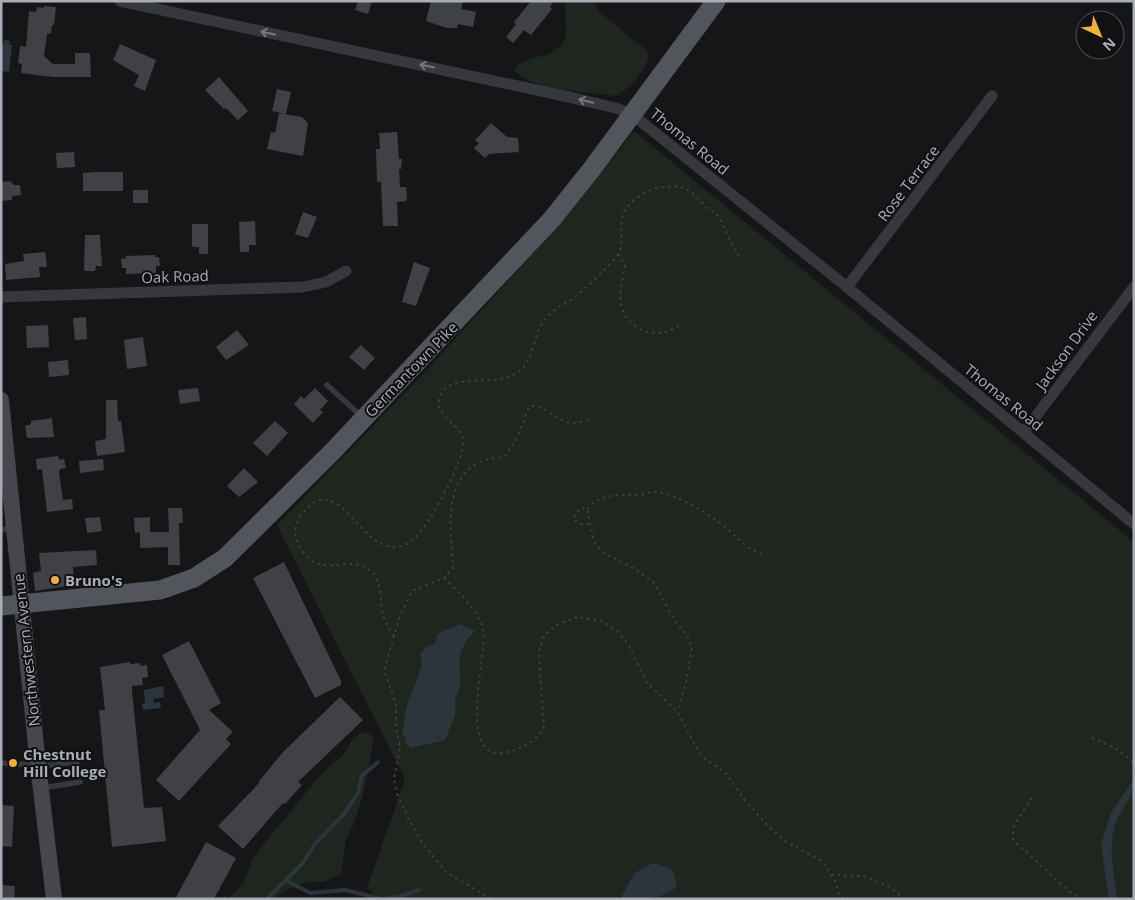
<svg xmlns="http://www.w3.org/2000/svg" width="1135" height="900" font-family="'Open Sans',sans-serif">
  <rect width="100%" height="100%" fill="#161618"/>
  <path fill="#1e261f" d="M565,1H594L598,11L646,50L649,56C646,71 629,89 616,96C591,92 532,91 515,71L517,65L532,58L548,55L561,45L566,36Z
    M634,131L1134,542V899H380L367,888L405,779L277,525L426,371L565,218Z
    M360,733H368L374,738L365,788L354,824L346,839L341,874L324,882H307L285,890L275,899H228L243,884L254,856L308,790L328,767L342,756L352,740Z"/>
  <path fill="#2c353c" d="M4,40L10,41L9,45H12L9,72L1,71V44H4Z
    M460,624L475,631L468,638L461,651L459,663L461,683L455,700V715L445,740L411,748L406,743L405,736L402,735L406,708L422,665L420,654L426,647L435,644L437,634Z
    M163,686L164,697L153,699L154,703L160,702L161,708L143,710L142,704L145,703L144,690Z
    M1134,779C1134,799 1119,809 1114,829C1108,853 1115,875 1117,899H1109L1101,845L1111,813Z
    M651,864H658L673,871L677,886C664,900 640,899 620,899L635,873Z"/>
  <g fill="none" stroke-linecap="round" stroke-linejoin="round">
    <path stroke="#2c353c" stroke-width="4" d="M287,881L310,893L345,890L382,899L398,897L419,890
      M267,899L302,864L315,844L344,814L358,793L362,776L378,762"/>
  </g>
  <path fill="#404145" d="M358,1H372L368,14L355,10Z
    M431,1H463L461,9L476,12L473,27L458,24L457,28H447L426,21Z
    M531,1H554L550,7L552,9L531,35L524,30L513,43L506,37L516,24L514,22Z
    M44,6L56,7L54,25H52L51,33L47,34L44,56L53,64H75V53H90L91,77H53L21,73L22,64L18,63L20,46L26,47L29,11L36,12L37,7L44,8Z
    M120,44L156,60L145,91L134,86L139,75L113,60Z
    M219,77L248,111L238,120L226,108L224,109L205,90Z
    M277,89L291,92L286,114L272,111Z
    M279,113L302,117L308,123L303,156L267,149L271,132L275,133Z
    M491,123L507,137L518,138L519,152L489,154L485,158L474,148L479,143L475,140Z
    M397,132L399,159H402L401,169H399L400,187H406L407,198L406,201L397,202L398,226H383L381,182H377L376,149H380L379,133Z
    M74,152L75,167L57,168L56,153Z
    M96,172H123V191H83V173Z
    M10,181L14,185H20L21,195L12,196V200L1,201V182Z
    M133,190H148V203H133Z
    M303,212L317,217L308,238L295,234Z
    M255,221L256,245H249V252H240L239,222Z
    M192,224H208V254H199V247H192Z
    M85,235H100L102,266H96L95,271H85L84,268Z
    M45,252L47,267H39L40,277L6,280L5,264L24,261L23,254Z
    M155,255V257H159L160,266H156V273L126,274V268H122L121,259L126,258V256Z
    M414,262L430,268L416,306L402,302Z
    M86,317L87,339L75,340L73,318Z
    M48,325L49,347L27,348L26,326Z
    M237,330L249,345L226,360L216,347Z
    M143,337L147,366L127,369L124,340Z
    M361,345L375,358L364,370L349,357Z
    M68,360L69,375L49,377L48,362Z
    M198,388L200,401L180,404L178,390Z
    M315,388L328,401L320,410L323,412L313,423L294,404L301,396L304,399Z
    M106,400H117L118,421H121L125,452L97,456L95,441L106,439Z
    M52,418L54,437L27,438L25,426L31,424V421Z
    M275,421L288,433L267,456L253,443Z
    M58,456L59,460L64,459L66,468L60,469L59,472L63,500L72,499L73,509L47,512L42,469L37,470L36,459Z
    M103,459L104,470L80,473L79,461Z
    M244,468L258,482L239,497L227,486Z
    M168,508H182L183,523H179L180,565H168V547L140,548V532L135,533L134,518L150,517V532H169Z
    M100,517L102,531L87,533L85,518Z
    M96,550L97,565L73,567L74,585L35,591L33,573L41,571L39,553Z
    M284,562L341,681V685L315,698L253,578Z
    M189,641L221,703L209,710L233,732L226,739L231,744L179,801L156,780L200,730L162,655Z
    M130,662V664L140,663L141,666L147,665L148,677L142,678L143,685L132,686V691L144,808L162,807L166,841L112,847L99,710H105L100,667Z
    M340,697L363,720L298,782L302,785L285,804L283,803L243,849L218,826L260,782L259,781L284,751Z
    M1,805L14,806L12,847L1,846Z
    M206,842L236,858L214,899H175Z
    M1,885L15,886L14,899H1Z"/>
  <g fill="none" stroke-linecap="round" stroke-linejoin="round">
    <path stroke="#3d3f44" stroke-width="2" stroke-dasharray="2.5 4" stroke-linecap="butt" d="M618,254L625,265C623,279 618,294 622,308C625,322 642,334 658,333C667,333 675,328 683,324
      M587,509C598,495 616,495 633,495C640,496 648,492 656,492C675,493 709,514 724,526C738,538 747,550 765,555
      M589,524H580L573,519L580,508L587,509L594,542L602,552L633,568L654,583L675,621L688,637L692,648L686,683L677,711
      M444,578C458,591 478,610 483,629C488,652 456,760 503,753C519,750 534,742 544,729L539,652L544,635L558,624L578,617L602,621L618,632L628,644L647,683L677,711L699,752L706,760L725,772L744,799L769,827L786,842L822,861L836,882L839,895L844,899
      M394,636C390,630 385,623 383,615C380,603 382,579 371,571C349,552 321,582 300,548C296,541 294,533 296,525C299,517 306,508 313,503C348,480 369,576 415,538C429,526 467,456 463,439C460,423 432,415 440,396C451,370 498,390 521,370C535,357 533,334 545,320C552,310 561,306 571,300C582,292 611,265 618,254C625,242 618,225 624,212C629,202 646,190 657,188C684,184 689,188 706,207C710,210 714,211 717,215C726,228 730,244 739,256
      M1092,738L1115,748L1134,762
      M1032,798L1014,825L1013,840L1072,894L1082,899
      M831,875L864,876L888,886L904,899
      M491,899L446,872L421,841L408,818L396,791L394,779L400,748L396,727V705L385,672V667L400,616L412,591L444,578L453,568C451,535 442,485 476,464C485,458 496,459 505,456L517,438L529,407C543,401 557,423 573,423C578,423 584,421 589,420"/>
    <path stroke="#37383d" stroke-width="5.5" d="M327,385L362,417
      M1,530L12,528
      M1,763L37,765
      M41,766L78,762
      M43,788L80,782"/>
    <path stroke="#37383d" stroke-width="11" d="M120,1L560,95L616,108L633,115L847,287L1134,524
      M847,287L992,96
      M1,297L303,287L326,282L346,271
      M1024,432L1134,287"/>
    <path stroke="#45474d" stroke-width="16" d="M1,400L38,765L54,899"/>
    <path stroke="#53555c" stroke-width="19" d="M1,606L160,590L194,578L225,558L333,451L552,219L591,170L716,1"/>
  </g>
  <defs><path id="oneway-shaft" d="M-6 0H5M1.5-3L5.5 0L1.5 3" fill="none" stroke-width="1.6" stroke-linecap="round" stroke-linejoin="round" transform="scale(1.25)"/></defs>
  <g stroke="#757881">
    <use href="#oneway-shaft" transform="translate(268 33) rotate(-168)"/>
    <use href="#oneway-shaft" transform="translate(427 66) rotate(-168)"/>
    <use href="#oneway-shaft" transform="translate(586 101) rotate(-167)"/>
  </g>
  <g fill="#f2b134" stroke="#111113" stroke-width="2">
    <circle cx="55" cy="580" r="5"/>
    <circle cx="13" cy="763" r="5"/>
  </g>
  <g text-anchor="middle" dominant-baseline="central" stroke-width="4" stroke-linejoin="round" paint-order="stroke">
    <g font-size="15" fill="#a8adb8" stroke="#111113">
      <text transform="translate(690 141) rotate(39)">Thomas Road</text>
      <text transform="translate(908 183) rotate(-53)">Rose Terrace</text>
      <text transform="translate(175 276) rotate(-2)">Oak Road</text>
      <text transform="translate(1066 350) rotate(-54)">Jackson Drive</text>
      <text transform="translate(411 369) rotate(-46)">Germantown Pike</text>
      <text transform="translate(1004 397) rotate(39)">Thomas Road</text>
      <text transform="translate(26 650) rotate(-96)">Northwestern Avenue</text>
    </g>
    <g font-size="15" font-weight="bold" fill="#a8adb8" stroke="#111113" text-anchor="start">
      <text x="65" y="580">Bruno's</text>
      <text x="23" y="754">Chestnut<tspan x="23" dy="17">Hill College</tspan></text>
    </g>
  </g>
  <rect width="1135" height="900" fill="none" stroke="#a8adb8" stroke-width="5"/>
  <g transform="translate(1100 35) rotate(136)"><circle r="24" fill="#111113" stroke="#4d4f55"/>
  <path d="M0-4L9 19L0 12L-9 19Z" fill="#f2b134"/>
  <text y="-8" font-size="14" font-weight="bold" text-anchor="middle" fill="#a8adb8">N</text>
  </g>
</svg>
